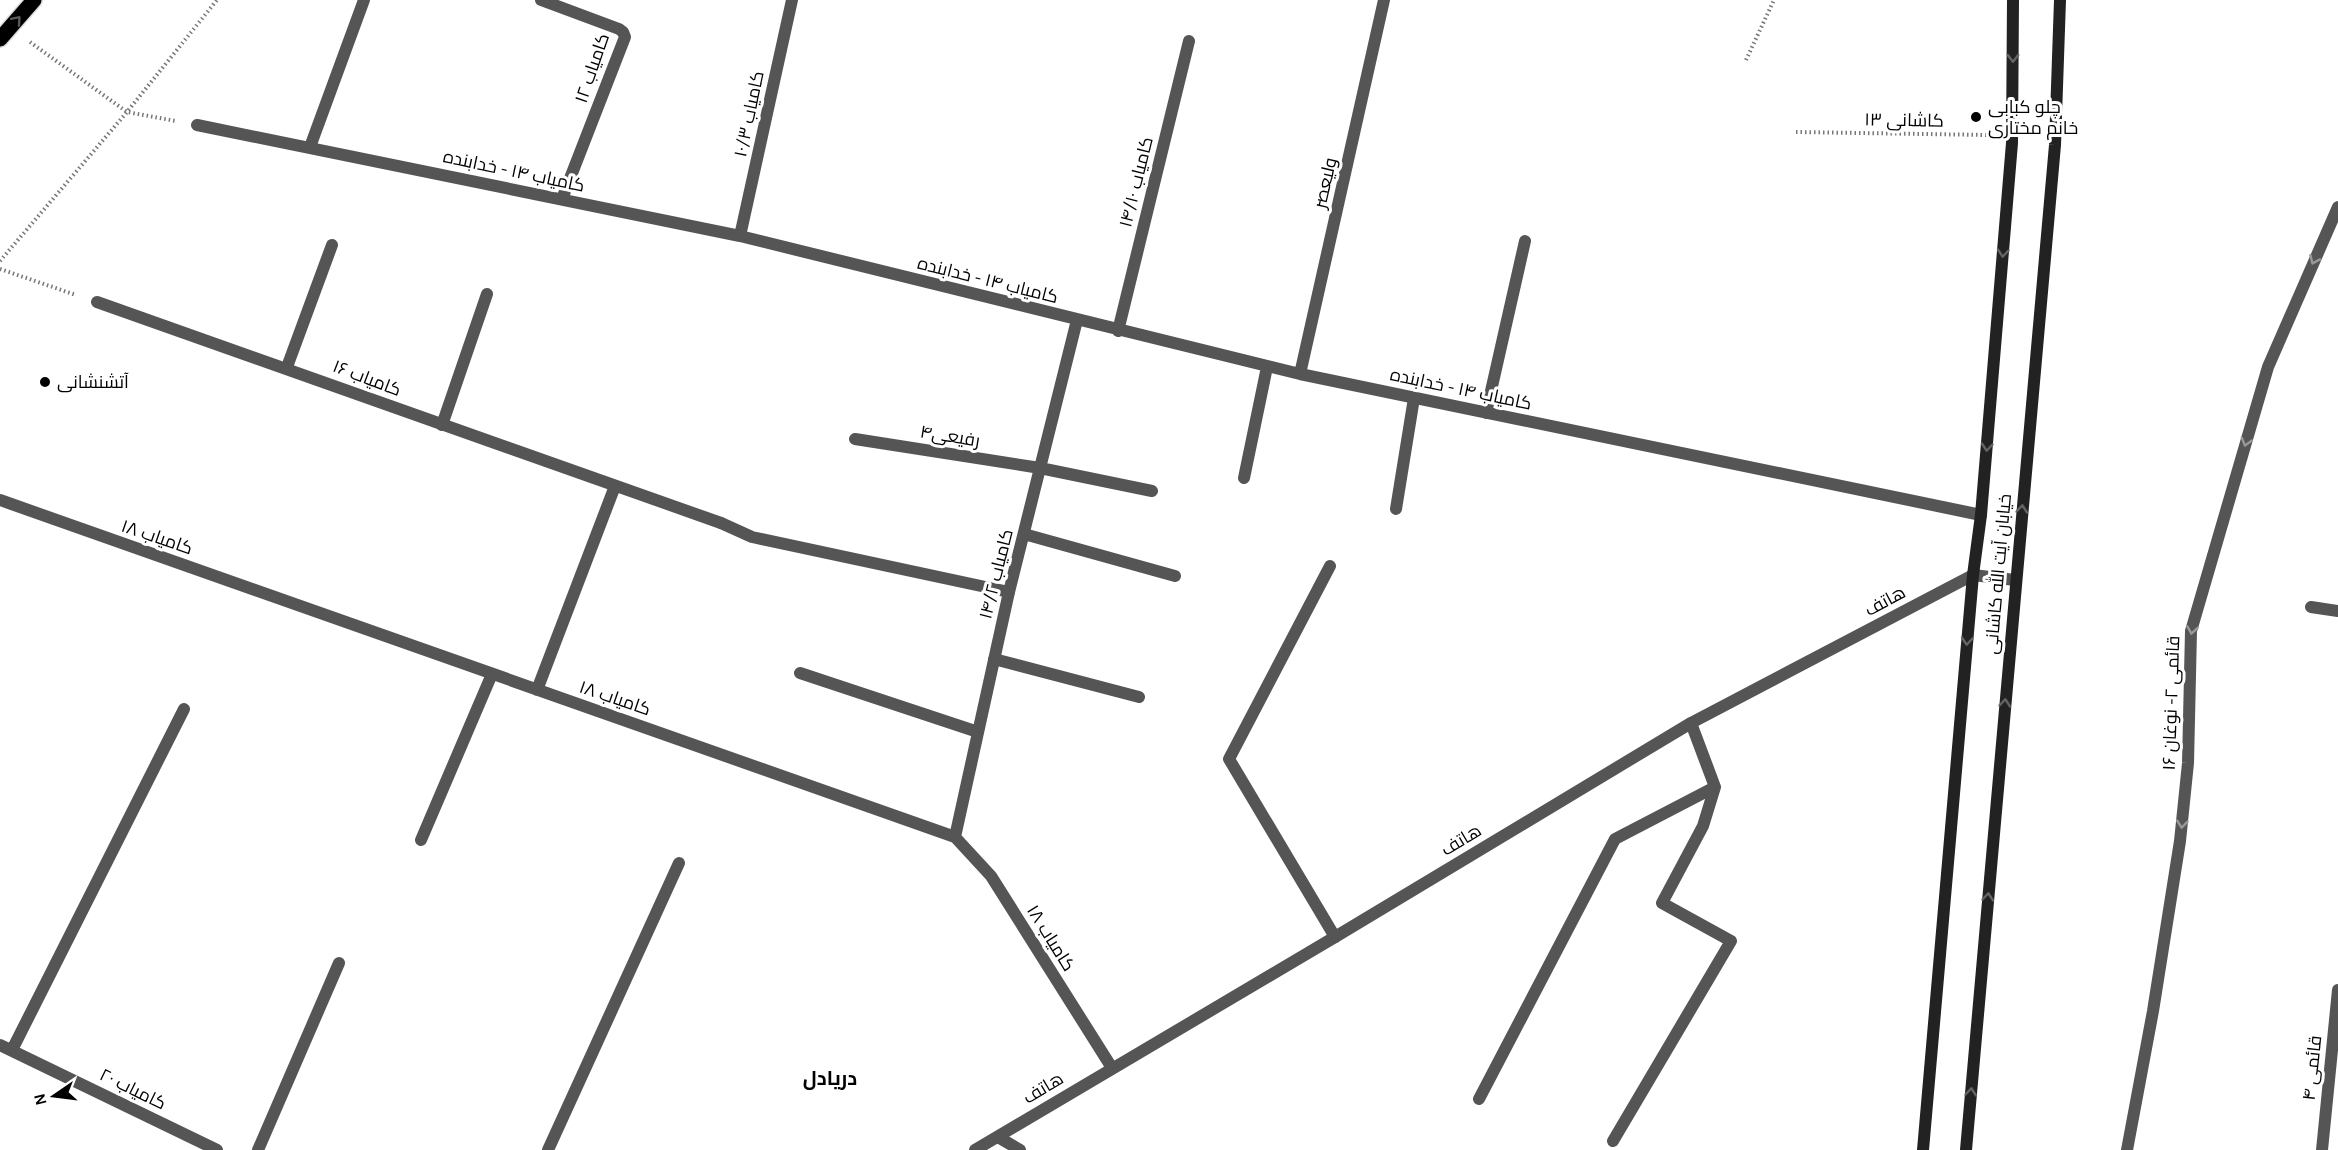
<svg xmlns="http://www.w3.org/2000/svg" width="2338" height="1150" font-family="Karla,Cairo,sans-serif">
  <rect width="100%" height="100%" fill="#fff"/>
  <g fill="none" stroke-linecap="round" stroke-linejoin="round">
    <defs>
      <path id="primary" d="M0,39L34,0"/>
    </defs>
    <use href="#primary" stroke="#dbdbdb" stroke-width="18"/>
    <path stroke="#777" stroke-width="4" stroke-dasharray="1.5 3" stroke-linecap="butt" d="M30,42L127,112L176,121
      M1746,60L1774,0
      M1796,132L1988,135
      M0,261L127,112L217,0
      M0,269L76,295"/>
    <path stroke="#555" stroke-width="12" d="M287,367L332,245
      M442,425L487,294
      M721,523L752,537L1009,592
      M1330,566L1229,759L1335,937"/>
    <path stroke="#555" stroke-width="12" d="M541,0L619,29L623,32L625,37L562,199
      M197,125L740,236L1300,374L1981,515
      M310,147L364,0
      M740,236L792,0
      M97,302C306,374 513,450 721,523
      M1118,331L1189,41
      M1300,374L1384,0
      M1486,413L1525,241
      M855,439L1040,468L1152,491
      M1244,478L1267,367
      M0,500L955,837L991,876L1112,1068
      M1396,509L1414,398
      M1024,534L1175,576
      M2311,607L2338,611
      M994,659L1139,697
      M800,673L978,732
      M537,690L615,486
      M955,837L1009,592L1077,320
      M421,840L492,674
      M0,1045L217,1150
      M12,1050L184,709
      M1479,1099L1615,839L1715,787
      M998,1137L1020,1150
      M1613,1141L1731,941L1662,903L1703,826L1715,787L1691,723
      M258,1150L339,963
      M548,1150L679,863
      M2127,1150L2153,1011L2180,841L2188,763L2191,631L2268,367L2338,207
      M2322,1150L2338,990"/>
    <path stroke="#555" stroke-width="12" d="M975,1150L1335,937L1691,723L1973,575L2015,580"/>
    <path stroke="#222" stroke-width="12" d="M1923,1150L1973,575L1981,515L2012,143L2013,0
      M1966,1150L2055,145L2060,0"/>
    <use href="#primary" stroke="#000" stroke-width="15"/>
  </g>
  <defs><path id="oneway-chevron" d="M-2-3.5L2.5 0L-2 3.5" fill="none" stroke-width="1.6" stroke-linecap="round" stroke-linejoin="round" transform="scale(1.5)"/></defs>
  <use stroke="#595959" href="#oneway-chevron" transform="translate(17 20) rotate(-49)"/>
  <g stroke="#646464">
    <use href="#oneway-chevron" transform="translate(2013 58) rotate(90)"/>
    <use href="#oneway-chevron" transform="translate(2003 253) rotate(95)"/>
    <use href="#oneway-chevron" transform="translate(1987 447) rotate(95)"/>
    <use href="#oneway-chevron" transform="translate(2022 509) rotate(-85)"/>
    <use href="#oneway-chevron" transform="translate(1967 641) rotate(95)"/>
    <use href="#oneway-chevron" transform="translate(2005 703) rotate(-85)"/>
    <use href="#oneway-chevron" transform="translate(1988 897) rotate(-85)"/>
    <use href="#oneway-chevron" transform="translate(1971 1092) rotate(-85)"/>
  </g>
  <g stroke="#999">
    <use href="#oneway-chevron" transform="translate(2314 260) rotate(114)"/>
    <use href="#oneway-chevron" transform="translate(2246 442) rotate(106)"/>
    <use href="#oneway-chevron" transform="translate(2192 630) rotate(99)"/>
    <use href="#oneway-chevron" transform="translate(2182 824) rotate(96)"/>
  </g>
  <g fill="#000" stroke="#fff" stroke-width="2">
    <circle cx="1976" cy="117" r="6"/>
    <circle cx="45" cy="382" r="6"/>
  </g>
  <g text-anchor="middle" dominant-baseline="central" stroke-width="6" stroke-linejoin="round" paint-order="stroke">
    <g font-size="18" fill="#000" stroke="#fff">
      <text transform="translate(592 68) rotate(-71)">کامیاب ۱۲</text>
      <text transform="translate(749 114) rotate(-78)">کامیاب ۱۰/۳</text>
      <text transform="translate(1904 120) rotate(1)">کاشانی ۱۳</text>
      <text transform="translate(514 171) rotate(12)">کامیاب ۱۴ - خدابنده</text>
      <text transform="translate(1136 182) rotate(-76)">کامیاب ۱۴/۱۰</text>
      <text transform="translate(1325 183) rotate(-77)">ولیعصر</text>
      <text transform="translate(988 280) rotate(14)">کامیاب ۱۴ - خدابنده</text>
      <text transform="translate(367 378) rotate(21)">کامیاب ۱۶</text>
      <text transform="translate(1461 389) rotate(12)">کامیاب ۱۴ - خدابنده</text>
      <text transform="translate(950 436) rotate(9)">رفیعی۴</text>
      <text transform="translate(157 537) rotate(19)">کامیاب ۱۸</text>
      <text transform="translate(996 574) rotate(-76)">کامیاب ۱۴/۲</text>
      <text transform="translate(1998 574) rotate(-85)">خیابان آیت الله کاشانی</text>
      <text transform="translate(1885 601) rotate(-28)">هاتف</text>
      <text transform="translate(615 698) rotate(19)">کامیاب ۱۸</text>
      <text transform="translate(2171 703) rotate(-88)">قائمی ۲- نوغان ۱۶</text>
      <text transform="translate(1461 840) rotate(-31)">هاتف</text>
      <text transform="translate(1051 938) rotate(58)">کامیاب ۱۸</text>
      <text transform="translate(2312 1068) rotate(-84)">قائمی ۴</text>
      <text transform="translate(1043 1088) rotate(-31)">هاتف</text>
      <text transform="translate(133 1089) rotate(26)">کامیاب ۲۰</text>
    </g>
    <g font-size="18" fill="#000" stroke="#fff" text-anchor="start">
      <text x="1988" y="107">چلو کبابی<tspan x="1988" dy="21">خانم مختاری</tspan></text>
      <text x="57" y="382">آتشنشانی</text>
    </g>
    <g font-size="20" font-weight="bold" fill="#000" stroke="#fff">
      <text x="830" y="1078">دریادل</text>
    </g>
  </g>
  <g transform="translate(54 1096) rotate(256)" stroke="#ffffff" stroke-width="4.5" paint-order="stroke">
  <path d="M0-4.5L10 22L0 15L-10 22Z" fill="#000000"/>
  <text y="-9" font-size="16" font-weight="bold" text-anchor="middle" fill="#000000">N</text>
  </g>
</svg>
